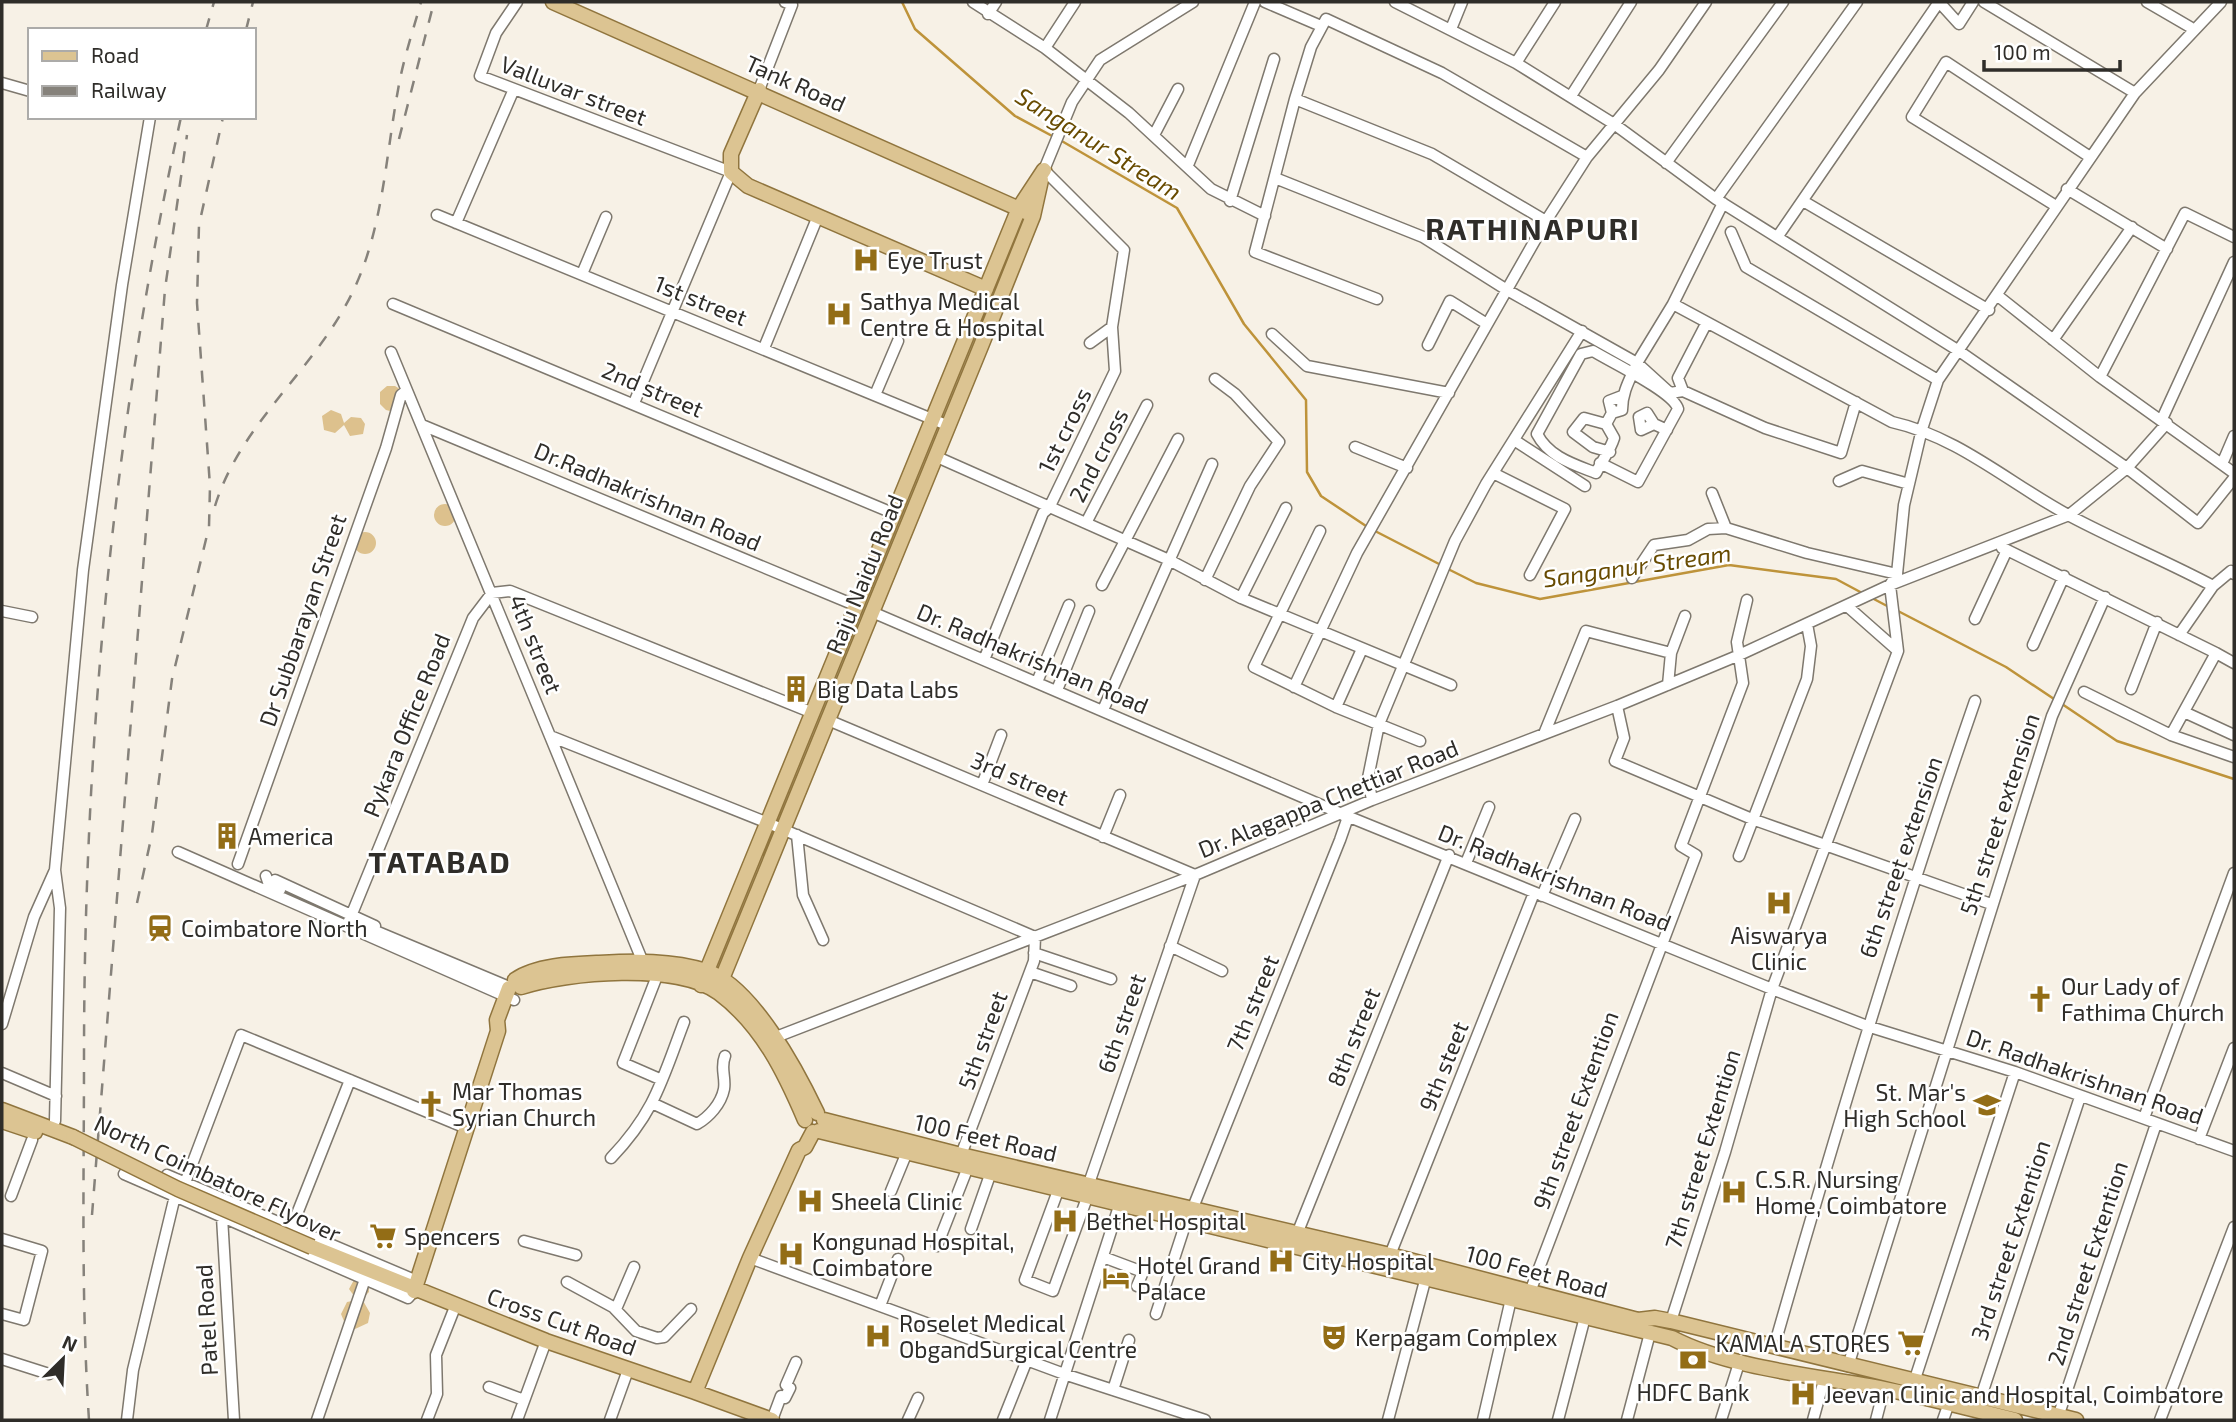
<svg xmlns="http://www.w3.org/2000/svg" width="2236" height="1422" font-family="'Exo 2',sans-serif">
  <rect width="100%" height="100%" fill="#f7f1e6"/>
  <path fill="#ddc18d" d="M387,386H395L403,391L394,412L386,410L380,404V392Z
    M331,410L341,414L344,423L351,417L361,418L365,424L363,434L350,436L344,425L335,433L324,430L322,416Z
    M434 515a11 11 0 1 1 22 0a11 11 0 1 1-22 0Z
    M354 543a11 11 0 1 1 22 0a11 11 0 1 1-22 0Z
    M355,1278L369,1285V1292L362,1299L370,1313L368,1323L355,1329L346,1326L341,1314L347,1302L357,1300L349,1289Z"/>
  <g fill="none" stroke-linecap="round" stroke-linejoin="round">
    <path stroke="#be933a" stroke-width="2.5" d="M902,2L915,29L1015,116L1054,137
      M1060,140L1177,208L1244,324L1306,400L1307,472L1321,496L1369,528
      M1375,531L1441,565
      M1446,568L1476,583L1540,599L1729,565L1836,579L1864,594
      M1870,597L1889,607
      M1898,611L2006,667L2057,701
      M2062,704L2117,741L2234,779"/>
    <defs>
      <path id="minor" d="M517,2L496,33L480,76L731,172L634,403
        M973,2L1045,48L1129,113L1211,189L1265,216
        M1265,2L1321,26
        M1395,2L1516,63L1614,124L1716,199L1959,351L2127,468L2198,523L2234,478
        M1939,2L1959,24L1973,2
        M1984,2L2135,93
        M2147,2L2190,27
        M988,14L996,2
        M1451,29L1462,2
        M1045,48L1075,2
        M1516,63L1555,2
        M2,83L30,91
        M759,90L792,5L785,2
        M1571,96L1631,2
        M1295,99L1432,154L1546,221
        M1154,135L1178,89
        M1666,163L1783,2
        M1188,165L1255,2
        M1275,178L1423,237L1507,290L1637,363L1673,304L1892,422C1959,437 2010,484 2070,516C2117,541 2166,561 2213,586
        M2067,189L2167,249
        M1716,199L1857,2
        M1230,201L1274,59
        M1803,201L1989,310
        M2056,206L1912,117L1946,62L2090,157
        M437,215L949,426
        M456,223L514,89
        M1731,232L1746,267L1938,380
        M1778,236L1939,2
        M582,274L606,217
        M1998,296L2100,377L2234,473
        M1377,299L1255,252L1295,99L1311,47L1326,19L1442,73L1587,157
        M393,304L895,514
        M1673,304L1723,203
        M1272,334L1307,366L1449,393
        M2053,340L2132,227
        M1090,343L1112,327
        M1428,345L1450,301L1487,324
        M764,348L818,216
        M391,352L550,736L768,823L1035,937L1034,961L961,1155
        M2100,377L2185,213L2234,237
        M1683,391L1678,378L1706,324
        M875,395L898,341
        M1612,413L1609,401L1622,396
        M2162,419L2234,262
        M1606,424L1584,418L1573,432L1593,447L1610,452
        M1654,424L1641,430L1639,417L1647,413L1654,424L1667,430
        M422,425L857,606
        M1514,440L1585,486
        M1355,447L1407,468
        M937,457L1169,560L1241,598L1451,685
        M1600,463L1638,482L1678,409C1674,392 1611,362 1593,351L1581,354L1537,434C1549,457 1573,464 1596,473C1602,460 1610,451 1614,438L1606,424L1612,413L1622,410C1622,392 1630,379 1637,363L1670,393L1683,391L1765,428L1841,453L1856,402
        M2222,464L2234,436
        M1493,473L1565,509L1530,575
        M1839,481L1862,471L1909,484
        M1712,493L1726,528
        M1086,523L1147,405
        M1320,531L1254,667L1336,707L1420,741
        M2007,550L2216,653L2171,735
        M1632,578L1654,545L1688,540L1708,529L1726,528L1807,553L1897,574
        M1205,580L1250,486L1279,442L1235,394L1215,379
        M1102,585L1178,439
        M1241,598L1286,508
        M1847,606L1898,651
        M2,611L32,617
        M872,612L1342,814L1772,989L1867,1026L2015,1072L2234,1151
        M1975,619L2007,550L2002,548
        M2179,635L2213,586L2231,571L2234,574
        M2033,645L2064,576
        M2216,653L2234,663
        M984,660L1043,513L1049,508L1115,371L1112,327L1124,250L1044,170L1072,102L1100,60L1193,2
        M1037,682L1069,605
        M1668,685L1671,653L1685,616
        M1294,687L1357,553L1546,221L1587,157L1659,70L1706,2
        M2131,689L2157,622
        M1057,690L1089,611
        M2084,692L2171,735L2234,757
        M1617,706L1624,738L1615,761L1752,819L1991,904
        M1336,707L1362,649
        M1103,710L1212,464
        M2184,712L2234,735
        M828,720L1195,875L1086,1192
        M1544,734L1586,631L1671,653
        M550,736L642,960
        M982,785L1001,735
        M1372,800L1368,778L1379,724L1455,541L1486,484L1582,331
        M797,835L803,895L823,940
        M1103,837L1120,795
        M178,852L514,1000
        M1739,856L1807,679L1811,646L1807,624
        M1466,863L1489,807
        M238,864L386,448L401,395L406,391
        M266,876L269,885L280,890
        M275,880L375,926
        M1542,896L1575,819
        M349,921L473,618L492,593L510,591L813,713
        M366,927L509,987
        M1170,946L1222,971
        M1034,953L1111,979
        M1030,972L1071,986
        M657,976L623,1063L662,1080
        M2,1024L34,917L55,870
        M776,1037L1195,875L1372,800L1617,706L1737,656L1890,585L2069,515L2127,468L2167,423
        M2,1073L56,1096
        M654,1104L697,1124C709,1117 721,1104 724,1089C726,1077 720,1068 725,1056
        M2144,1118L2234,873
        M55,1121L60,908L55,870L83,570L122,285L150,117
        M2199,1139L2234,1048
        M611,1158C655,1112 662,1080 684,1022
        M124,1174L408,1298L414,1291
        M185,1183L241,1035L466,1128
        M161,1186L167,1175L417,1281
        M1059,1188L1025,1280L1053,1291L1088,1195
        M891,1191L907,1152
        M11,1196L32,1140
        M1192,1210L1340,840L1348,817L1343,815
        M222,1217L234,1420
        M291,1229L350,1080
        M971,1229L991,1172
        M1297,1234L1449,855
        M2,1239L42,1251L24,1320L2,1314
        M524,1241L576,1255
        M937,1246L968,1167
        M1390,1255L1534,893
        M1103,1257L1143,1272L1137,1286
        M750,1258L1067,1375L1205,1420
        M567,1282L613,1307L636,1331L657,1338L664,1337L691,1309
        M1530,1292L1696,855L1681,846L1743,683L1737,642L1747,600
        M880,1306L898,1259
        M616,1309L634,1267
        M1156,1314L1187,1219
        M1671,1321L1725,1152L1772,989L1898,651L1890,585L1897,574L1904,505L1922,429L1938,380L2135,93L2221,2
        M1774,1347C1836,1130 1901,914 1975,701
        M2,1359L49,1374
        M1848,1366L2052,716L2105,597
        M1914,1382L2015,1072
        M489,1387L524,1400
        M1113,1390L1129,1340
        M1981,1397L2080,1097
        M127,1420L133,1370L175,1196
        M317,1420L365,1279
        M427,1420L437,1394L436,1355L455,1307
        M517,1420L546,1341
        M610,1420L628,1370
        M772,1420L781,1396L785,1398L790,1388L786,1385L796,1362
        M908,1420L918,1398
        M1003,1420L1027,1360
        M1050,1420L1121,1200
        M1388,1420L1426,1277
        M1483,1420L1511,1299
        M1558,1420L1585,1317
        M1627,1420L1650,1333
        M1721,1420L1740,1360
        M1813,1420L1824,1380
        M1876,1420L1884,1389
        M1943,1420L1949,1403
        M2057,1420L2156,1124
        M2160,1420L2234,1227"/>
      <path id="major" d="M553,2L1026,212
        M759,90L731,154V172L748,186L986,289
        M515,980C536,965 574,964 599,963C634,961 672,960 706,971C752,986 797,1071 817,1113
        M701,985L1019,208L1044,170
        M521,987C567,972 678,962 719,993C762,1025 785,1073 805,1120
        M717,991L981,346L1033,216L1041,180
        M2,1110L73,1137
        M824,1120L961,1155L1390,1255L1638,1320L1655,1318L1671,1321L2076,1420
        M2,1121L35,1132
        M819,1131L1672,1338C1731,1369 1819,1376 1885,1389C1929,1398 1972,1409 2015,1420
        M312,1247L546,1341L695,1392L750,1258L799,1150L805,1147L813,1132
        M414,1291L498,1031L497,1020L509,988
        M695,1392L772,1420"/>
    </defs>
    <use href="#minor" stroke="#7e786e" stroke-width="13"/>
    <use href="#major" stroke="#90753e" stroke-width="17"/>
    <use href="#minor" stroke="#fff" stroke-width="10"/>
    <use href="#major" stroke="#dcc492" stroke-width="14"/>
    <path stroke="#86827b" stroke-width="2.5" stroke-dasharray="12 12" stroke-linecap="butt" d="M206,30L214,2
      M246,30L253,2
      M399,139L434,2
      M215,506C241,421 318,368 355,287C383,226 386,155 398,90C403,60 413,31 421,2
      M137,903L152,834L172,679L209,527L210,486L197,303L199,225L223,117
      M92,1215L165,289L187,135
      M89,1420C81,1300 84,1179 84,1058C84,744 113,425 181,117"/>
    <defs>
      <path id="major-bridge" d="M73,1137L178,1189L312,1247"/>
    </defs>
    <use href="#major-bridge" stroke="#90753e" stroke-width="17" stroke-linecap="butt"/>
    <use href="#major-bridge" stroke="#dcc492" stroke-width="14"/>
  </g>
  <defs>
    <symbol id="hospital-bare" viewBox="-9 -9 18 18"><path d="M-5-5h3v3.5h4V-5h3V5h-3V1.5h-4V5h-3Z" fill="#936d16" stroke="#fff" stroke-width="2.5" paint-order="stroke"/></symbol>
    <symbol id="building-bare" viewBox="-9 -9 18 18"><path d="M-4-6H4V6H1V3H-1V6H-4ZM-2.5-4.3h1.7v1.8h-1.7ZM.8-4.3h1.7v1.8H.8ZM-2.5-1h1.7V.8h-1.7ZM.8-1h1.7V.8H.8Z" fill="#936d16" stroke="#fff" stroke-width="2.5" paint-order="stroke"/></symbol>
    <symbol id="station-bare" viewBox="-9 -9 18 18"><path d="M-3-6H3Q5-6 5-4V2Q5 4 3 4L4.5 6H3L1.5 4h-3L-3 6H-4.5L-3 4Q-5 4-5 2V-4Q-5-6-3-6ZM-3.5-4v3h7v-3ZM-3.5 1v1.5H-2V1ZM2 1v1.5H3.5V1Z" fill="#936d16" stroke="#fff" stroke-width="2.5" paint-order="stroke"/></symbol>
    <symbol id="church-bare" viewBox="-9 -9 18 18"><path d="M-1.2-6h2.4v3.5h3.3v2.4h-3.3V6h-2.4V-.1h-3.3v-2.4h3.3Z" fill="#936d16" stroke="#fff" stroke-width="2.5" paint-order="stroke"/></symbol>
    <symbol id="school-bare" viewBox="-9 -9 18 18"><path d="M0-5L7-2L0 1L-7-2ZM-4 1L0 2.5L4 1V4Q0 6-4 4Z" fill="#936d16" stroke="#fff" stroke-width="2.5" paint-order="stroke"/></symbol>
    <symbol id="supermarket-bare" viewBox="-9 -9 18 18"><path d="M-6-5.5h2.5l.6 2H6L4.5 2H-2.5L-4.4-4H-6ZM-1.5 3.2a1.3 1.3 0 1 0 .1 0ZM3 3.2a1.3 1.3 0 1 0 .1 0Z" fill="#936d16" stroke="#fff" stroke-width="2.5" paint-order="stroke"/></symbol>
    <symbol id="hotel-bare" viewBox="-9 -9 18 18"><path d="M-6-4.5h1.5V1H6V5H4.5V3h-9V5H-6ZM-4 0a1.8 1.8 0 1 1 3.6 0ZM.5 0V-2.5h3Q6-2.5 6 0Z" fill="#936d16" stroke="#fff" stroke-width="2.5" paint-order="stroke"/></symbol>
    <symbol id="theatre-bare" viewBox="-9 -9 18 18"><path d="M-5-5.5Q0-4 5-5.5V0Q5 5 0 6Q-5 5-5 0ZM-3.3-2.5H-1v1.5H-3.3ZM1-2.5H3.3v1.5H1ZM-2.8 1Q0 5.5 2.8 1Z" fill="#936d16" stroke="#fff" stroke-width="2.5" paint-order="stroke"/></symbol>
    <symbol id="bank-bare" viewBox="-9 -9 18 18"><path d="M-6-4H6V4H-6ZM0-2.3a2.3 2.3 0 1 0 0 4.6a2.3 2.3 0 1 0 0-4.6Z" fill="#936d16" stroke="#fff" stroke-width="2.5" paint-order="stroke"/></symbol>
  </defs>
  <g fill-rule="evenodd">
    <use href="#hospital-bare" x="847" y="241" width="38" height="38"/>
    <use href="#hospital-bare" x="820" y="295" width="38" height="38"/>
    <use href="#building-bare" x="777" y="670" width="38" height="38"/>
    <use href="#building-bare" x="208" y="817" width="38" height="38"/>
    <use href="#hospital-bare" x="1760" y="884" width="38" height="38"/>
    <use href="#station-bare" x="141" y="909" width="38" height="38"/>
    <use href="#church-bare" x="2021" y="980" width="38" height="38"/>
    <use href="#church-bare" x="412" y="1085" width="38" height="38"/>
    <use href="#school-bare" x="1968" y="1086" width="38" height="38"/>
    <use href="#hospital-bare" x="1715" y="1173" width="38" height="38"/>
    <use href="#hospital-bare" x="791" y="1182" width="38" height="38"/>
    <use href="#hospital-bare" x="1046" y="1202" width="38" height="38"/>
    <use href="#supermarket-bare" x="364" y="1217" width="38" height="38"/>
    <use href="#hospital-bare" x="772" y="1235" width="38" height="38"/>
    <use href="#hospital-bare" x="1262" y="1242" width="38" height="38"/>
    <use href="#hotel-bare" x="1097" y="1259" width="38" height="38"/>
    <use href="#hospital-bare" x="859" y="1317" width="38" height="38"/>
    <use href="#theatre-bare" x="1315" y="1318" width="38" height="38"/>
    <use href="#supermarket-bare" x="1892" y="1324" width="38" height="38"/>
    <use href="#bank-bare" x="1674" y="1341" width="38" height="38"/>
    <use href="#hospital-bare" x="1784" y="1375" width="38" height="38"/>
  </g>
  <g text-anchor="middle" dominant-baseline="central" stroke-width="5" stroke-linejoin="round" paint-order="stroke">
    <g font-size="23" fill="#2f2d29" stroke="#fff">
      <text transform="translate(796 83) rotate(24)">Tank Road</text>
      <text transform="translate(574 90) rotate(21)">Valluvar street</text>
      <text transform="translate(701 300) rotate(22)">1st street</text>
      <text transform="translate(653 389) rotate(23)">2nd street</text>
      <text transform="translate(1064 430) rotate(-64)">1st cross</text>
      <text transform="translate(1098 455) rotate(-63)">2nd cross</text>
      <text transform="translate(648 496) rotate(23)">Dr.Radhakrishnan Road</text>
      <text transform="translate(864 574) rotate(-68)">Raju Naidu Road</text>
      <text transform="translate(302 620) rotate(-71)">Dr Subbarayan Street</text>
      <text transform="translate(536 644) rotate(68)">4th street</text>
      <text transform="translate(1033 658) rotate(23)">Dr. Radhakrishnan Road</text>
      <text transform="translate(406 725) rotate(-68)">Pykara Office Road</text>
      <text transform="translate(1020 778) rotate(23)">3rd street</text>
      <text transform="translate(1328 798) rotate(-22)">Dr. Alagappa Chettiar Road</text>
      <text transform="translate(1999 814) rotate(-72)">5th street extension</text>
      <text transform="translate(1900 857) rotate(-71)">6th street extension</text>
      <text transform="translate(1555 877) rotate(22)">Dr. Radhakrishnan Road</text>
      <text transform="translate(1252 1003) rotate(-68)">7th street</text>
      <text transform="translate(1121 1023) rotate(-71)">6th street</text>
      <text transform="translate(1353 1037) rotate(-68)">8th street</text>
      <text transform="translate(982 1040) rotate(-70)">5th street</text>
      <text transform="translate(1443 1066) rotate(-68)">9th steet</text>
      <text transform="translate(2085 1076) rotate(19)">Dr. Radhakrishnan Road</text>
      <text transform="translate(1575 1110) rotate(-70)">9th street Extention</text>
      <text transform="translate(986 1137) rotate(13)">100 Feet Road</text>
      <text transform="translate(1702 1149) rotate(-73)">7th street Extention</text>
      <text transform="translate(218 1178) rotate(25)">North Coimbatore Flyover</text>
      <text transform="translate(2010 1240) rotate(-72)">3rd street Extention</text>
      <text transform="translate(2087 1263) rotate(-72)">2nd street Extention</text>
      <text transform="translate(1537 1271) rotate(15)">100 Feet Road</text>
      <text transform="translate(206 1320) rotate(-93)">Patel Road</text>
      <text transform="translate(562 1321) rotate(20)">Cross Cut Road</text>
    </g>
    <g font-size="23" fill="#2f2d29" stroke="#fff" text-anchor="start">
      <text x="887" y="260">Eye Trust</text>
      <text x="860" y="301">Sathya Medical<tspan x="860" dy="26">Centre &amp; Hospital</tspan></text>
      <text x="817" y="689">Big Data Labs</text>
      <text x="248" y="836">America</text>
      <text x="181" y="928">Coimbatore North</text>
      <text x="1779" y="935" text-anchor="middle">Aiswarya<tspan x="1779" dy="26">Clinic</tspan></text>
      <text x="2061" y="986">Our Lady of<tspan x="2061" dy="26">Fathima Church</tspan></text>
      <text x="452" y="1091">Mar Thomas<tspan x="452" dy="26">Syrian Church</tspan></text>
      <text x="1966" y="1092" text-anchor="end">St. Mar's<tspan x="1966" dy="26">High School</tspan></text>
      <text x="1755" y="1179">C.S.R. Nursing<tspan x="1755" dy="26">Home, Coimbatore</tspan></text>
      <text x="831" y="1201">Sheela Clinic</text>
      <text x="1086" y="1221">Bethel Hospital</text>
      <text x="404" y="1236">Spencers</text>
      <text x="812" y="1241">Kongunad Hospital,<tspan x="812" dy="26">Coimbatore</tspan></text>
      <text x="1302" y="1261">City Hospital</text>
      <text x="1137" y="1265">Hotel Grand<tspan x="1137" dy="26">Palace</tspan></text>
      <text x="899" y="1323">Roselet Medical<tspan x="899" dy="26">ObgandSurgical Centre</tspan></text>
      <text x="1355" y="1337">Kerpagam Complex</text>
      <text x="1890" y="1343" text-anchor="end">KAMALA STORES</text>
      <text x="1693" y="1392" text-anchor="middle">HDFC Bank</text>
      <text x="1824" y="1394">Jeevan Clinic and Hospital, Coimbatore</text>
    </g>
    <g font-size="24" font-style="italic" fill="#684b01" stroke="#fff">
      <text transform="translate(1099 143) rotate(32)">Sanganur Stream</text>
      <text transform="translate(1637 565) rotate(-8)">Sanganur Stream</text>
    </g>
    <g font-size="30" font-weight="bold" letter-spacing="2" fill="#2f2d29" stroke="#fff">
      <text x="1533" y="228">RATHINAPURI</text>
      <text x="440" y="861">TATABAD</text>
    </g>
  </g>
  <rect width="2236" height="1422" fill="none" stroke="#2f2d29" stroke-width="7"/>
  <rect x="28" y="28" width="228" height="91" fill="#ffffff" stroke="#acaba9" stroke-width="2"/>
  <rect x="42" y="51" width="35" height="10" fill="#dcc492" stroke="#acaba9" stroke-width="2"/>
  <text x="91" y="63" font-size="21" fill="#2f2d29">Road</text>
  <rect x="42" y="86" width="35" height="10" fill="#86827b" stroke="#acaba9" stroke-width="2"/>
  <text x="91" y="98" font-size="21" fill="#2f2d29">Railway</text>
  <g transform="translate(63 1359) rotate(24)" stroke="#ffffff" stroke-width="5" paint-order="stroke">
  <path d="M0-5L12 26L0 18L-12 26Z" fill="#2f2d29"/>
  <text y="-10" font-size="19" font-weight="bold" text-anchor="middle" fill="#2f2d29">N</text>
  </g>
  <path d="M1984 60v10h136v-10" fill="none" stroke="#2f2d29" stroke-width="3.5"/>
  <text x="1994" y="60" font-size="21" fill="#2f2d29" stroke="#ffffff" stroke-width="5" paint-order="stroke">100 m</text>
</svg>
